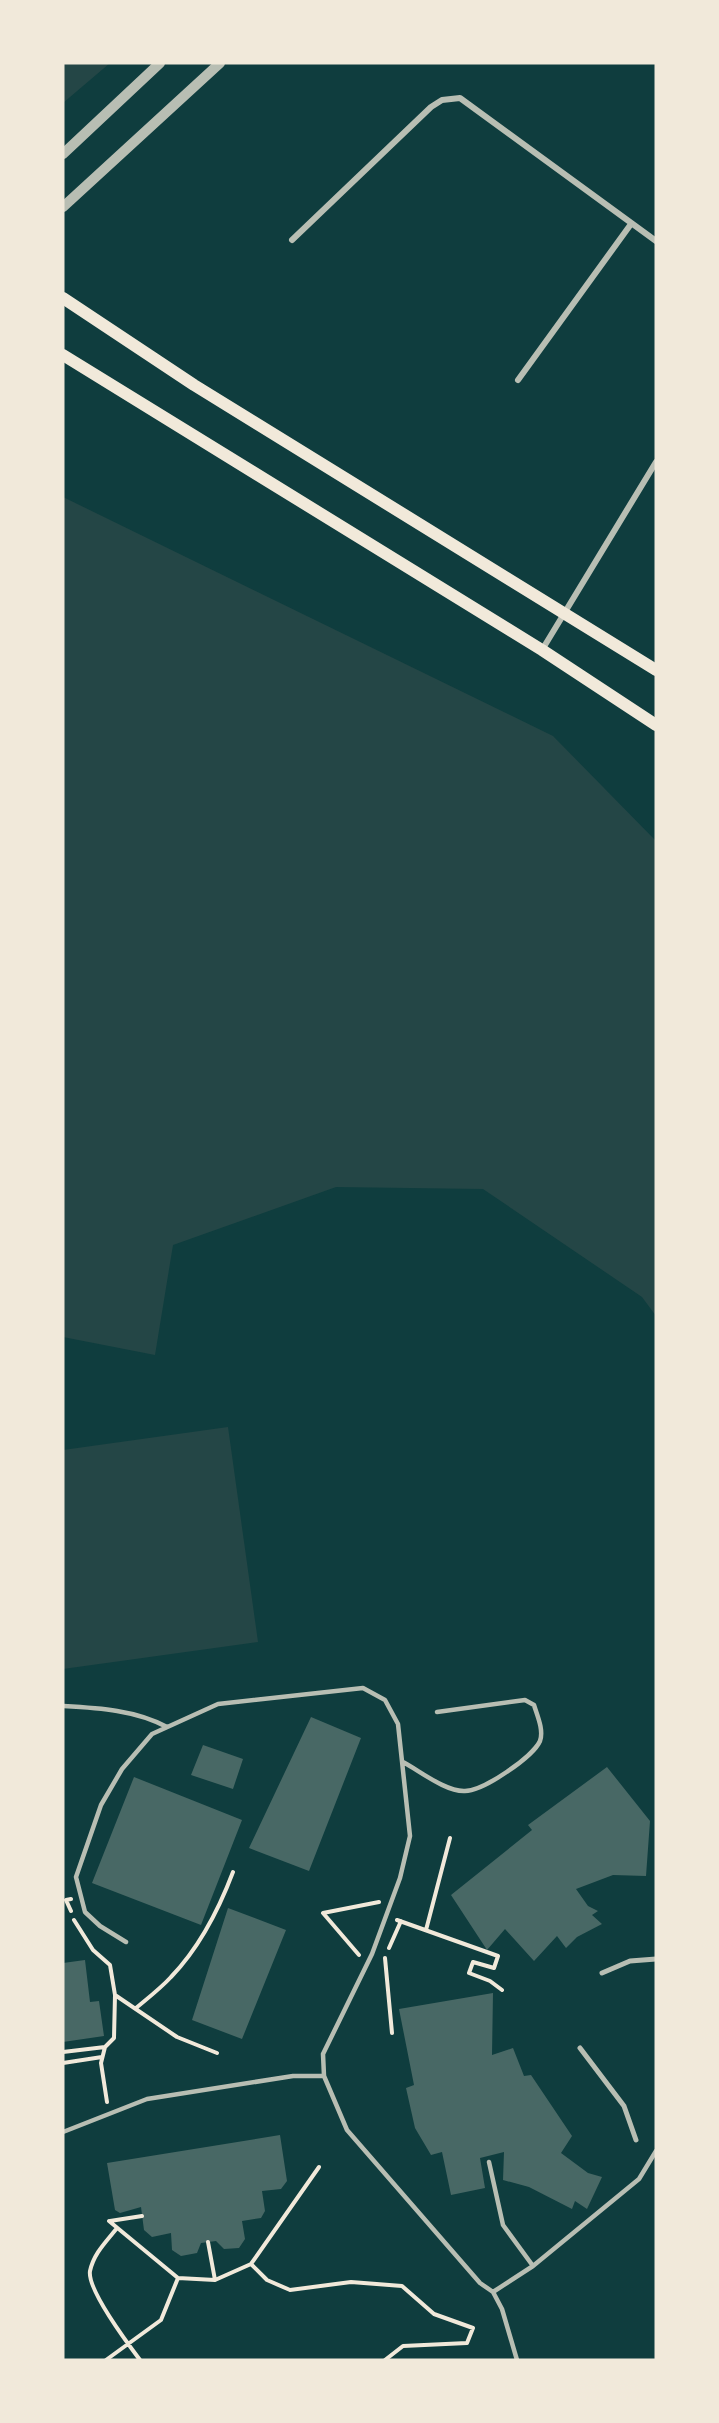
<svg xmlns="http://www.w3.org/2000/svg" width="719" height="2423" font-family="'IBM Plex Serif',serif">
  <rect width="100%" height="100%" fill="#0f3d3e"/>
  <path fill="#244646" d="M63,63H110L63,103Z
    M63,497L553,736L656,841V1316L642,1297L483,1189L336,1187L173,1245L155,1355L63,1337Z
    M228,1427L258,1642L63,1669V1450Z"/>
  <path fill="#486865" d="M311,1717L361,1738L309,1871L249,1848Z
    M203,1745L243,1759L233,1789L191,1775Z
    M607,1767L650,1821L646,1876L613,1875L576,1889L588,1906L598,1911L592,1915L602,1924L577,1937L566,1948L557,1936L534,1961L505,1929L487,1950L451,1895L532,1830L528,1825Z
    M134,1777L242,1820L201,1925L92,1883Z
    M228,1908L286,1930L242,2039L192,2020Z
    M85,1960L90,2002L99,2001L104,2036L63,2042V1963Z
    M493,1993L492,2055L513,2048L524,2076L531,2075L572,2136L561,2153L588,2173L602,2177L587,2209L575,2201L572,2209L529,2187L503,2180L504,2152L480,2158L485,2188L451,2195L442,2152L431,2155L415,2128L406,2088L414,2085L399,2009Z
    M280,2135L287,2181L281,2189L262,2191L265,2211L261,2218L242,2221L245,2239L239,2248L224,2249L216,2241L201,2243L197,2253L181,2256L172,2250L171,2233L152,2237L144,2230L141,2207L120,2213L115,2210L107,2163Z"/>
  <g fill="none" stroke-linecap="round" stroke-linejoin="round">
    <path stroke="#f1e9da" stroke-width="4" d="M71,1911L66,1900L71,1899
      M74,1920L93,1950L110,1965L115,1995L177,2037L217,2053
      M397,1920L498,1956L494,1968L473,1962L469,1973L490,1981L502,1990
      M426,1930L450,1838
      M389,1948L401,1921
      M359,1955L323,1913L379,1902
      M385,1958L392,2033
      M136,2008C148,1998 161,1988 171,1977C199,1948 219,1909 233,1872
      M105,2047L101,2063L107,2102
      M63,2052L105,2047L114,2038L115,1995
      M63,2063L102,2057
      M109,2221L178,2278
      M110,2221L142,2216
      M117,2228C106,2242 94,2253 90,2271C87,2289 128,2344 140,2360
      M208,2242L215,2280
      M251,2264L319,2167
      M106,2360L161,2320L178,2278L215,2280L251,2264L267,2280L290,2290L351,2282L402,2286L434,2314L473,2328L467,2343L403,2346L385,2360"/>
    <path stroke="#b8beb3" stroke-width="4.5" d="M63,1706C99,1708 136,1710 167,1727
      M403,1762C420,1771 446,1792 465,1791C483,1791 533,1757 540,1741C544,1730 537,1715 534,1705L525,1700L437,1712
      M126,1942L100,1926L85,1912L76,1877L101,1805L122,1769L152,1734L218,1704L363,1688L385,1700L398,1724L410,1836L400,1878L372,1954L323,2054L324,2076L347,2130L480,2283L493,2292
      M63,2132L147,2099L293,2076H324
      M489,2162L503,2225L533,2266
      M517,2360L502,2309L493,2292L533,2266L639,2179L656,2151"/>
    <path stroke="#b8beb3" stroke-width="5" d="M602,1973L630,1961L656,1959
      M580,2048L624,2106L636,2140"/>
    <path stroke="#b8beb3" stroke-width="6" d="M292,240L431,107L442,100L460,98L656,241
      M518,380L631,224
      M542,650L656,462"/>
    <path stroke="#b8beb3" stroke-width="10" d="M63,154L160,63
      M63,207L220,63"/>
    <path stroke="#f1e9da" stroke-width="12" d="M63,298L194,385L656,670
      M63,355L542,650L656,725"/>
  </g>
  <rect width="719" height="2423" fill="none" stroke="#f1e9da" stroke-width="129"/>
</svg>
